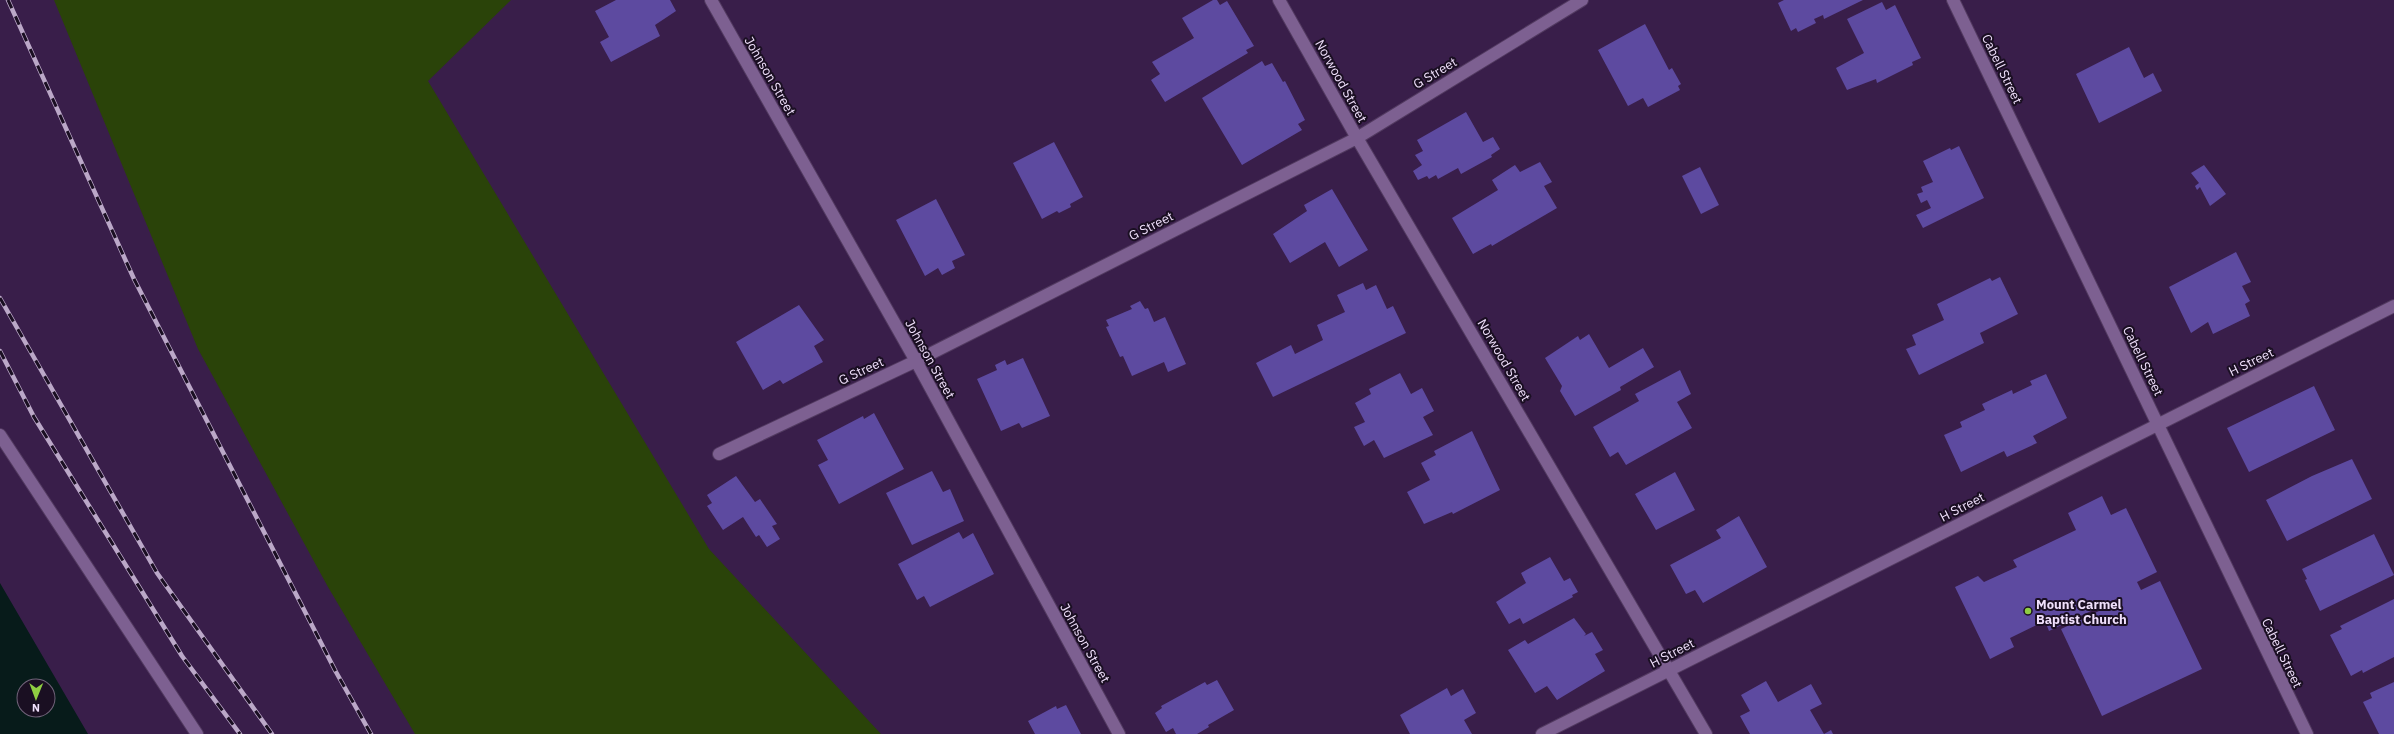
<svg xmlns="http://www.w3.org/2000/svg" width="2394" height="734" font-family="'IBM Plex Sans',sans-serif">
  <rect width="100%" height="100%" fill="#391e4a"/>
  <path fill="#2a4309" d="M54,0H511L428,81L709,549L881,734H415L328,587L198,349Z"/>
  <path fill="#071b1a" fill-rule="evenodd" d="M0,583L88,734H0ZM24,686H48V710H24Z"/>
  <path fill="#5d4aa0" d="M616,0H670L676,11L655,25L660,36L611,62L600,42L609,37L595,11Z
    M1213,0H1217L1220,5L1227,1L1254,46L1246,50L1248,53L1165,102L1151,80L1160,74L1152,62L1194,38L1182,18Z
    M1784,0H1863L1824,19L1823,15L1814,19L1816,23L1798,32L1796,28L1791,31L1778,3Z
    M1882,2L1886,10L1895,5L1921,58L1912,62L1913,65L1877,83L1876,79L1847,90L1836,68L1864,53L1847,19Z
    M1645,24L1669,70L1672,68L1681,84L1678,86L1680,90L1648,107L1643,98L1628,106L1598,50Z
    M2129,47L2144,78L2153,73L2162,91L2099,123L2076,74Z
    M1262,61L1265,66L1272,63L1283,82L1285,81L1305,120L1298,124L1302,130L1242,165L1202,98Z
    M1466,112L1483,142L1493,137L1500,149L1491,155L1492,157L1461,174L1458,168L1438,179L1436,175L1429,179L1427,176L1418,180L1413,171L1422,165L1415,155L1423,151L1417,140Z
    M1054,142L1083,197L1070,204L1071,207L1059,213L1057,211L1042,219L1013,163Z
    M1959,146L1984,198L1923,228L1916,215L1931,208L1927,200L1921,203L1917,194L1923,192L1921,187L1933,182L1923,161L1950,148L1951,150Z
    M1540,162L1552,182L1544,186L1557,208L1492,246L1491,244L1473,254L1452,218L1498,190L1492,180L1501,174L1515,165L1520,172Z
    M2204,165L2226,194L2210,206L2200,187L2197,190L2195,186L2199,183L2191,173Z
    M1700,167L1719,205L1701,214L1682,176Z
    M1332,189L1368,250L1339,267L1325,242L1290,263L1273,234L1307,211L1304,205Z
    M936,199L965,255L952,261L955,268L942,275L938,268L925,276L896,220Z
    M2236,252L2251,282L2242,286L2250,301L2245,304L2250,316L2213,334L2208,322L2191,333L2169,287Z
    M2000,277L2018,314L1980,333L1984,343L1919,375L1906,349L1916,345L1912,335L1944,320L1937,304L1990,278L1992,281Z
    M1363,283L1366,290L1376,285L1387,309L1393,306L1406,333L1273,397L1256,363L1291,345L1295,354L1323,340L1317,325L1345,312L1337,295Z
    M1140,301L1145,309L1148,308L1154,322L1165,317L1186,364L1168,372L1164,362L1132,376L1123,356L1120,357L1106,327L1109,326L1106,320L1132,309L1130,306Z
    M799,305L824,340L814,346L823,362L783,384L780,380L763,390L736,342Z
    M1589,334L1609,368L1643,348L1654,367L1620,387L1621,390L1575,416L1560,391L1562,386L1545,358L1578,336L1580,340Z
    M1023,358L1050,416L1022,428L1019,423L1001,431L977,379L997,370L995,365L1005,360L1007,365Z
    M1680,370L1691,394L1677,402L1692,428L1626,465L1618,452L1610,457L1593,427L1639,401L1635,394Z
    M1400,373L1411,394L1422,388L1434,411L1423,417L1433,435L1384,458L1374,440L1364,446L1354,427L1365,422L1355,403L1371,394L1369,389Z
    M2046,374L2067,418L2033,436L2037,443L2007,457L2004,451L1961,472L1944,435L1962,427L1960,422L1985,410L1982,404L2012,390L2013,394L2032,385L2030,381Z
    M2314,386L2335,430L2249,472L2227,428Z
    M874,413L904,469L839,504L818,465L828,460L817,440L863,416L864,419Z
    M1472,431L1500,490L1453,514L1452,512L1424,524L1407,492L1430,480L1421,463L1436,455L1434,451Z
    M2352,459L2372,499L2287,541L2266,500L2312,476Z
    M932,471L943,492L950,489L964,521L912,545L886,493Z
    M1675,472L1695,510L1656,530L1635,494Z
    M736,476L755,502L760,499L777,524L772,526L780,539L767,547L759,535L756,537L743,517L723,530L707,506L712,503L707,495Z
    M2102,496L2111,515L2126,508L2157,572L2137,582L2141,590L2160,581L2202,669L2102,716L2061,629L2118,602L2116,599L2049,631L2045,621L2010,638L2014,647L1990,659L1955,587L1978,576L1984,582L2017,567L2013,560L2076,530L2068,513Z
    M1739,516L1767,567L1703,603L1695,590L1686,594L1670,565L1721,538L1716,530Z
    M959,532L963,539L973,533L994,574L930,607L924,596L917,600L898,564Z
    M2374,534L2394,575L2320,611L2305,580L2307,579L2302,569Z
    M1550,557L1564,581L1570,578L1578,592L1572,595L1573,597L1523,624L1520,618L1509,624L1496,602L1526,583L1521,573Z
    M2394,599V657L2363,673L2362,670L2351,676L2330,635L2342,629L2340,626Z
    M1574,618L1586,634L1584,636L1592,632L1603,650L1595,654L1605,671L1557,700L1547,686L1535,693L1508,650L1525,640L1528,644Z
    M1217,680L1234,710L1208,725L1209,727L1197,734H1176L1173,728L1166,732L1155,713L1162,708L1161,706L1205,682L1207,685Z
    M1766,681L1778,702L1811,684L1822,704L1810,710L1824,734H1750L1740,716L1750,711L1741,695Z
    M2394,682V734H2379L2363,702L2372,698L2370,693Z
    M1447,688L1451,696L1463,689L1476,713L1464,720L1472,734H1410L1400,715Z
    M1066,705L1081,734H1035L1028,721L1056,706L1057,709Z
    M1831,730L1833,734H1824Z"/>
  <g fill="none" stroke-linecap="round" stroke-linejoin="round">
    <defs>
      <path id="minor" d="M711,0L916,361L1119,734
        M1279,0L1357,138L1706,734
        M1953,0L2307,734
        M0,435L197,734
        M719,454L916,361L1357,138L1582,0
        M1542,734L2394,306"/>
    </defs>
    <use href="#minor" stroke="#523a60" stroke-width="14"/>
    <use href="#minor" stroke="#7d6091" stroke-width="12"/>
    <defs>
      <path id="rail" d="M8,0L134,279L336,672L371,734
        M0,298L157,573L272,734
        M0,351L34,417L182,656L240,734"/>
    </defs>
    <use href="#rail" stroke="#bba8c8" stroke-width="4.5"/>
    <use href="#rail" stroke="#1a0f22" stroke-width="3" stroke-dasharray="9" stroke-linecap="butt"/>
  </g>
  <circle fill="#8fcd42" stroke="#1a0f22" stroke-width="1.5" cx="2028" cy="611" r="4"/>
  <g text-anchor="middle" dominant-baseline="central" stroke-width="4" stroke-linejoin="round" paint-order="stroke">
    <g font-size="13" fill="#f0e0fc" stroke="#1a0f22">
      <text transform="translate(2002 69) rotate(64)">Cabell Street</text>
      <text transform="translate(1435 73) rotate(-31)">G Street</text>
      <text transform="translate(770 76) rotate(60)">Johnson Street</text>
      <text transform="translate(1341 81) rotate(61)">Norwood Street</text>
      <text transform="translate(1151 226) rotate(-27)">G Street</text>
      <text transform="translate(930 359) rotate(61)">Johnson Street</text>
      <text transform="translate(1504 360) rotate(60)">Norwood Street</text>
      <text transform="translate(2143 361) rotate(64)">Cabell Street</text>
      <text transform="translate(2251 362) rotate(-26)">H Street</text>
      <text transform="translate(861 371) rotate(-25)">G Street</text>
      <text transform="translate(1962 507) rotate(-27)">H Street</text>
      <text transform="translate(1085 643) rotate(61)">Johnson Street</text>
      <text transform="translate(1672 653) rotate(-27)">H Street</text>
      <text transform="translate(2282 653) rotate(64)">Cabell Street</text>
    </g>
    <g font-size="13" font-weight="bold" fill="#f0e0fc" stroke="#1a0f22" text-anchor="start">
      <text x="2036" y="604">Mount Carmel<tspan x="2036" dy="15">Baptist Church</tspan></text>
    </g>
  </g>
  <g transform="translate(36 698) rotate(181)"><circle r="19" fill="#1a0f22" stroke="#706379"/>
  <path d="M0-3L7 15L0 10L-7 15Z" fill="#8fcd42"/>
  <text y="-6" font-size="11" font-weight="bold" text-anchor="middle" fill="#f0e0fc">N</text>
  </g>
</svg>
